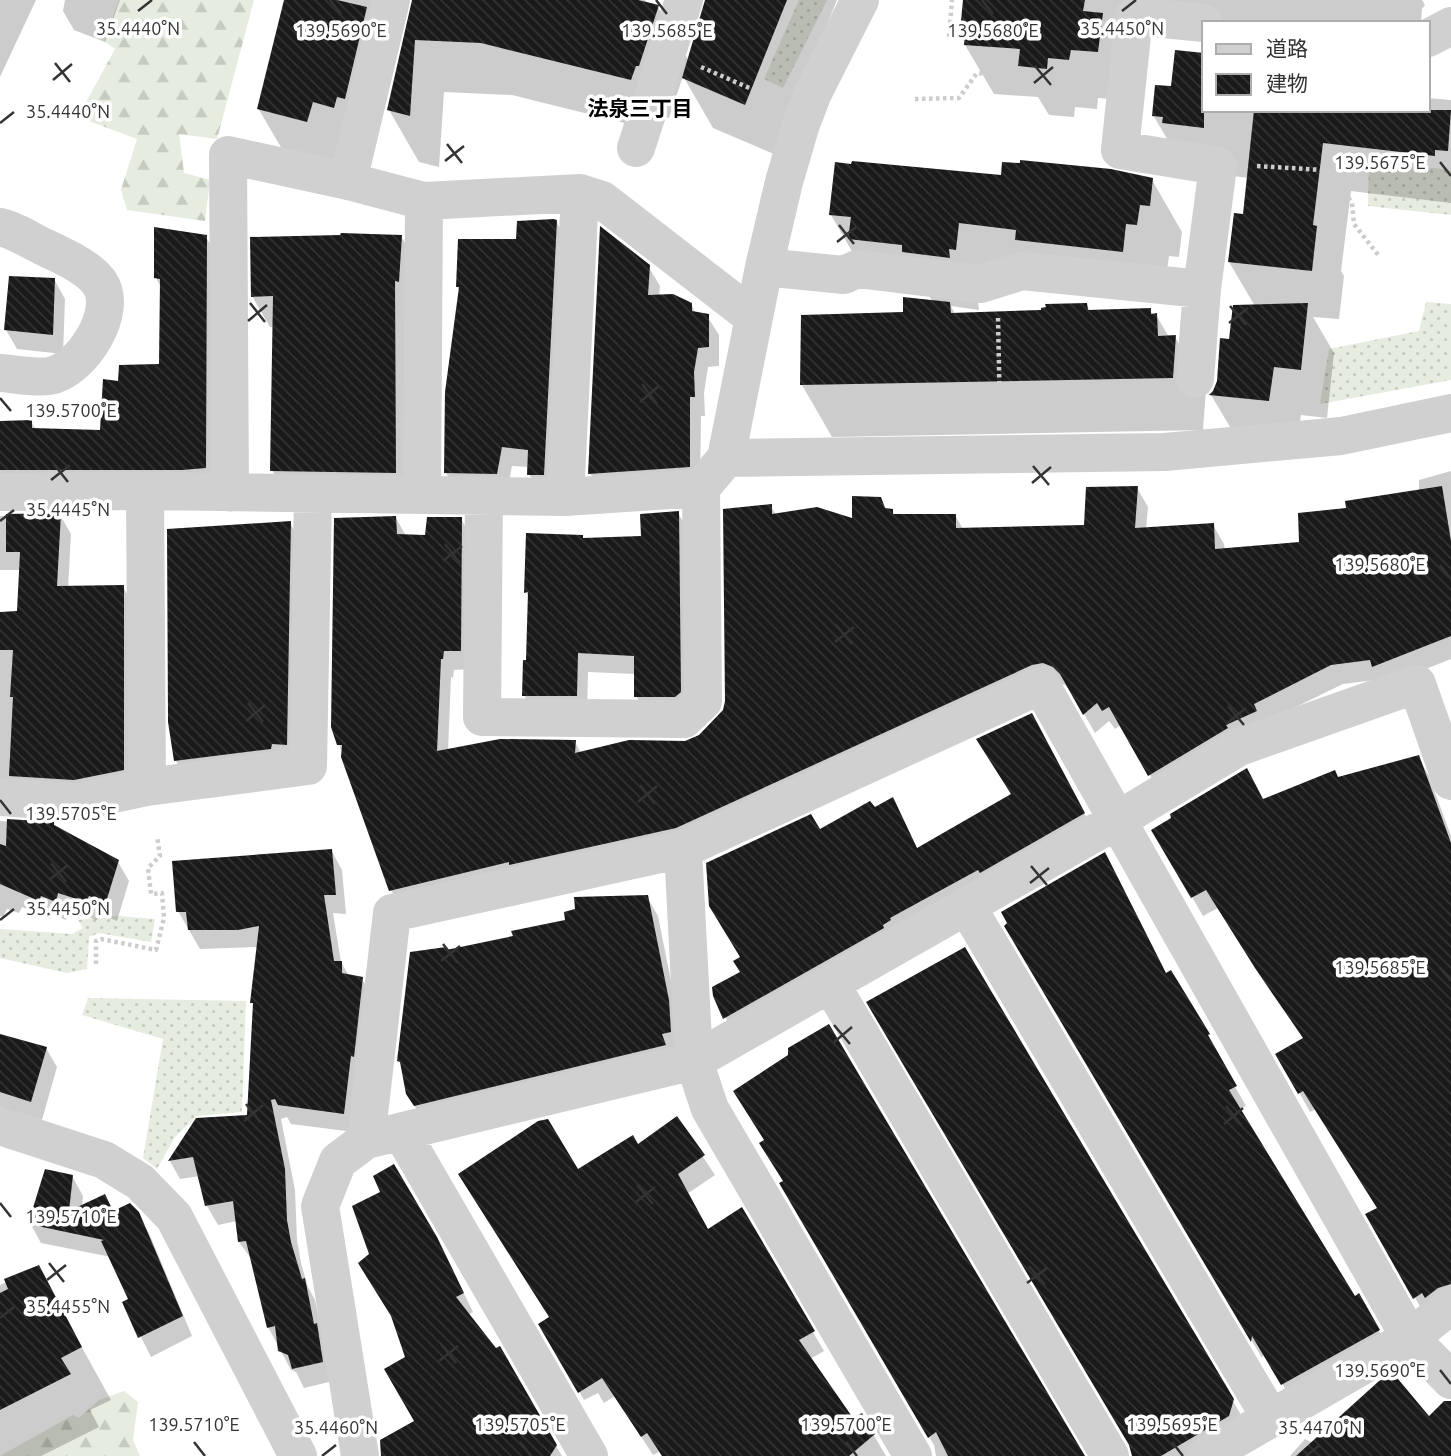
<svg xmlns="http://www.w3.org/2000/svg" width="1451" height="1456" font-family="Ubuntu,'Noto Sans JP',sans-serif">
  <defs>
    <pattern id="grass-dots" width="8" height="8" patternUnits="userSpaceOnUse" patternTransform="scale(1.75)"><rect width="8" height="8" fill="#e6ecdf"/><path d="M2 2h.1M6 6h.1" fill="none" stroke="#c6cbc0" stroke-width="1.8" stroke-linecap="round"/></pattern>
    <pattern id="forest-firs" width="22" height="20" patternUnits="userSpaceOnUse" patternTransform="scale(1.75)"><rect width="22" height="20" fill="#e6ecdf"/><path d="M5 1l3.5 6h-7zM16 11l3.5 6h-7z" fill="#c6cbc0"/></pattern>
    <pattern id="building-back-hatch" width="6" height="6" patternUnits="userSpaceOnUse" patternTransform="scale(1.75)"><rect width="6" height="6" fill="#1a1a1a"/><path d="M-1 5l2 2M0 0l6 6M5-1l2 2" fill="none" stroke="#333"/></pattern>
  </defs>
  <rect width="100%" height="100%" fill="#fff"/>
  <path fill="url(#grass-dots)" d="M799,0H827L783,88L764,79Z
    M1369,161L1451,170V215L1368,206Z
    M1426,302L1451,304V380L1320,404L1329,349L1419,331Z
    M117,916L155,919L151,942L99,933L89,937L87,969L67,973L0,958V929L72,934L83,928L78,920Z
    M88,998L246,1001L242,1112L197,1116L175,1137L157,1169L143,1158L163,1039L82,1015Z"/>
  <path fill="url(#forest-firs)" d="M119,0H254L217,139L179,134L184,173L210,180L205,221L127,210L121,190L137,139L78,117L115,49L104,41Z
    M124,1391L138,1402L133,1440L140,1456H0L73,1415L79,1418L99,1400Z"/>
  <path fill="#0003" d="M0,0H36L0,77Z
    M65,0H120L105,42L74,30L63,11Z
    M285,0H383L337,174L289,161L258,108Z
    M415,0H645L648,4L658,7L689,61L707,0H837L774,154L713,128L683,76L669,118L665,117L661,132L512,95L444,92L439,167L419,162L389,110Z
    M965,0H1422L1425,5L1422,9L1421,23H1204L1134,31L1126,100L1098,98L1097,109L1075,107L1074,117L1049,115L1038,97L994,94L965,45L966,38L962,31Z
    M1177,52L1204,55V110H1428V98L1451,100V203L1351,191L1341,271L1344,276L1339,319L1313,317L1334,353L1327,418L1301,415L1296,448L1239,442L1211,395L1215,392L1231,341L1255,306L1229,262L1244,216L1249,178L1192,171L1182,164L1153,115L1172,88Z
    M1002,177L1152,180L1182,232L1179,257L1169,256L1166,277L1041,281L978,301L979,310L951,306L955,314L1043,311L1086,305L1091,312L1150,310L1153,315H1156L1169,337H1175L1206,389L1203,430L832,437L802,385L905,314L933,302L929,296L861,267L831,215Z
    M556,221L567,241L554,494L540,493L529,474V467L512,466L507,493L457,492L446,473L460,291L457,287Z
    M401,236L419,267L413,503L290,502L272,470L274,327H270L252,296Z
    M206,237L217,256L216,487L0,492V423L31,421L36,430L102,431L119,383L161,366V287L156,278Z
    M648,266L660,286L659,297L691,304L696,314L707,316L719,335V366L708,367L704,393L705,416H701L700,486L601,492L590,473Z
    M54,279L65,299L63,354L17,349L6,330Z
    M1451,471V659L1385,685L1382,679L1343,684L1263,723L1161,794L1121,725L1115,729L1109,721L1095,733L1072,693L1065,685L1054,682L687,847L402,910L391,890L339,744L396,518L406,536L426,537L461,519L472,538L471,669L454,670L453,678L451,677L448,751L575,742L581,753L685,742L700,736L724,711L771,506L776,515L854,520L880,499L887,510H892L895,516L955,515L963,529L1086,526L1137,488L1148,507L1146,529L1213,525L1224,544L1225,550L1300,543L1348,509L1419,491V480Z
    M678,513L689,532L691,711L647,715L636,696V674L588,672L587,715L535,714L524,695L528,662L530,598L526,592L583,540L643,538Z
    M60,515L71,534L68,588L123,587L134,606V789L0,797V614L18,613L21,570H0V516Z
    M290,523L301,542L297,763L187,780L176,761L170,722Z
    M1042,735L1095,833L736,1037L714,996L742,973V958L820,832L892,799L918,850L1013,795Z
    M1418,757L1429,776L1451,836V1307L1426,1317L1368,1215L1379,1209L1316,1109L1310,1112L1278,1054L1304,1039L1268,988L1218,908L1203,916L1153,830Z
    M0,821L53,824L118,862L129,881L117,921L100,914L97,920L68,911L66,920L52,914L50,919L22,907L19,913L7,909L3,917L0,916Z
    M331,850L342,870L346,914L333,913L341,962L349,976L362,979L373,998L354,1132L291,1124L287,1117L281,1119L295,1190L297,1240L301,1263L308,1287L315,1300L333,1381L304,1388L296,1372L291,1370L268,1327L252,1260L239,1242L237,1221L218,1225L207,1206L200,1176L180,1179L170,1161L249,1117L255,1008L252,1002L259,947L200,949L178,911Z
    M647,897L658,916L679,1021L680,1051L419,1114L408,1094L403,1068L399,1061L515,938Z
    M1017,945L1166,975L1219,1054L1217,1055L1246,1106L1239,1109L1354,1298L1359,1295L1389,1349L1294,1404L1264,1352L1262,1358Z
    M965,949L1244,1420L1205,1456H1133Z
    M0,1036L46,1048L57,1067L42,1120L0,1107Z
    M677,1118L715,1175L687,1194L708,1231L741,1210L824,1351L810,1359L852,1421L862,1415L886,1456H662L659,1452L653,1455L615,1396L604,1403L598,1393L584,1400L540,1325L551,1319L577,1171L638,1147Z
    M72,1176L83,1196L82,1207L113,1213H137L149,1233L192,1336L151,1357L124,1303L130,1300L111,1257L41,1243L30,1223Z
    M781,1184L1083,1456H936L934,1445Z
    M447,1259L473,1312L468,1315L496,1351L499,1349L562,1456H394L416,1422L408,1357Z
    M38,1268L111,1400L90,1410L99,1427L41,1456H0V1285Z
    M1451,1403V1456H1290L1305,1439L1313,1443L1429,1419Z"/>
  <path fill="url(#building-back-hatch)" d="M284,0H337L367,7L345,99L337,97L334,108L313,102L307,122L257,109Z
    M412,0H638L659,5L639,66H636L631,80L481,43L415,40L410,116L387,110Z
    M705,0H787L745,105L682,78Z
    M963,0H1085L1083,11L1103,13L1098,52L1071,50L1069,60L1048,58L1047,69L1018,66L1020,49L964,45L965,32L960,31Z
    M1175,50L1204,53V128L1162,123L1163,117L1152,116L1155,85L1171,86Z
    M1254,110H1451L1448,151L1435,150V156L1323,143L1313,225L1317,226L1312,271L1228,262L1234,213L1243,214Z
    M1020,160L1111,169L1153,178L1150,206L1140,205L1137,225L1126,224L1123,252L1015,240L1016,230L959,223L956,250L949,249L950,258L902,252V245L848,239L851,217L829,215L835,162L851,164L852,161L1001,175L1002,162L1020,163Z
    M554,219L557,220L544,475H527L528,450L502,447L497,474L444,473L445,392L459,287H456L458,239H516L517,221Z
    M600,226L650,265L648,295L673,294L692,303V311L709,314V347L698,348L694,372L695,397H690V467L588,474Z
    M154,227L207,235L206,468L182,470H0V421L32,420V428L100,430L103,379L118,381L119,365L159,364L160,279L154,278Z
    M341,233L402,235L399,282L395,281L396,473L270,471L273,296L251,297L250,237L340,235Z
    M9,276L55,278L53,335L4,330Z
    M903,297L950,302L951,313L1041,310V308L1046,307L1045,304L1087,303L1088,310L1151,308V314L1157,313L1158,336L1176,335L1173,378L800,385L801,315L903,312Z
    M1308,303L1301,370L1274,367L1269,401L1209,395L1213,391L1217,381L1220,338L1229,339L1233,305Z
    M1138,486L1135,528L1214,523L1215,549L1299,542L1298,513L1346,508L1345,501L1442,486L1451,541V636L1372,667L1370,660L1331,665L1254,704L1257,711L1226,725L1228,728L1148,776L1109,707L1102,711L1097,703L1083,715L1060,674L1053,667L1043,663L1032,665L676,828L509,865V862L389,891L341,757L342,745H337L331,727L334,518L396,516L397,534L425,535L427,517H462L461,651H444L443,659H441L437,751L500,739L576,740L575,753L629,740L685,741L699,735L723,710L725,701L723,509L772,504V514L817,507L852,518V496L881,497L885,508L893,509V514H956V528L1084,525L1086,487Z
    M679,511L681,692L675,697H634V656L578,653L577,696H522L523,660H526L528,592L524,593L526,533L583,535V538L641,536L640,514Z
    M61,513L57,586L124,585V770L74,780L9,776L13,697H10L13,650H0V612L17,611L20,552H6V514Z
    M291,521L287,745L272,744L271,749L174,761L168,722L167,529Z
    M1032,713L1085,813L980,873L978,870L890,918L891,920L883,925L884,928L723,1019L713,996L712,987L740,972L733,961L740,957L709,906L706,863L811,814L820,829L870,801L875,807L893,797L917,848L1011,794L976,739Z
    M1419,755L1451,843V1284L1438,1288L1425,1298L1422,1293L1413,1299L1365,1214L1377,1208L1303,1091L1298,1094L1275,1054L1303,1038L1255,968L1206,890L1191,898L1151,830L1171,818L1170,814L1247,768L1263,799L1335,770L1338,777Z
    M7,819L54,822V825L119,860L106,902L89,896L86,902L58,893L56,902L41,896L39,901L0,884V844L6,846Z
    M332,849L336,895H324L334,961H342V973L363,977L354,1057L351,1056L344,1114L278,1105L275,1099L271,1100L285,1169L287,1220L291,1242L302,1279L305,1278L314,1324L317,1323L323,1362L292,1369L288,1355L278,1351L275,1326L267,1328L246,1241L238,1242L233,1201L205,1206L193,1157L168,1161L196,1118L247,1115L253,1003H250L259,926L238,930H188L186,912H176L172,861Z
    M1105,852L1166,973L1171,970L1210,1034L1208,1035L1237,1086L1229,1090L1355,1296L1359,1293L1380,1330L1281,1385L1252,1336L1251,1342L1004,926L1007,923L1001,912Z
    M648,895L669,1000L671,1032L662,1034L666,1045L414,1106L406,1094L400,1062L397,1061L410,952L446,947V950L513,936L511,931L565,920L564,912L575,909L574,897Z
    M965,947L1234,1399L1229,1416L1161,1456H1132L1129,1445L866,1002Z
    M829,1024L1085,1456H948L936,1432L928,1438L779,1183L783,1181L759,1143L764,1140L733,1091L788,1055V1048Z
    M0,1034L47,1047L31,1102L0,1092Z
    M677,1116L705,1155L678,1174L708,1229L742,1207L815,1331L799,1340L853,1418L862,1413L875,1434L849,1456H662L647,1433L641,1437L602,1378L578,1393L538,1324L549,1317L458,1174L538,1121L548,1119L578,1169L633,1135L638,1144Z
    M394,1164L437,1237L464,1293L456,1297L496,1348L500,1346L557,1445L550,1456H381L380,1440L414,1421L384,1369L405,1357L391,1316L358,1263L369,1254L352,1206L380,1192L373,1176Z
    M45,1169L73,1175L69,1211L105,1194L113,1211L130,1203L139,1212L183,1316L138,1338L122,1302L128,1299L101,1241L104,1240L28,1224Z
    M39,1265L82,1347L61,1358L71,1374L0,1410V1293L8,1289L4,1279Z
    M1393,1373L1429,1416L1444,1401H1451V1456H1296L1379,1381Z"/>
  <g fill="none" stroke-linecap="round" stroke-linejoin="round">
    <path stroke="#cdcdcd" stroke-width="4.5" stroke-dasharray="3.5 3.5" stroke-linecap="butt" d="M949,37L952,0
      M701,67L770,97
      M915,99L959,98L977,73L1088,84
      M1257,166L1323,170L1334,175L1352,203L1354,224L1379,256
      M998,318L1000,417
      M96,964V941L101,939L156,950L164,918L162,893L151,894L148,868L160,856L157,836"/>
    <path stroke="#d0d0d0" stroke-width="38" d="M1428,38L1451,26
      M636,148L684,0
      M348,181L391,0
      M0,227C15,230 31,241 44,247C62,256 87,266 99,282C120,311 81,371 49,376C34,378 15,374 0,373
      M764,267L844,275L857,269L980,284L1022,271L1202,289L1218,166L1120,150L1134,16L1204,23
      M1195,379L1202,289
      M726,458L1165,452L1341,436L1451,413
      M145,491L147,787
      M0,492L145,491L565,497L701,488L726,458L764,267L784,182L801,124L813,93L860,0
      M230,493L228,155L348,181L424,201L580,193L602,200L753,317
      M422,495L424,201
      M484,495L482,717L684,719L703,701L701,488
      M565,497L580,193
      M0,797L76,802L147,787L308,766L313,494
      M683,849L694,1061L710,1109L913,1456
      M966,905L1270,1417
      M830,983L1110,1456
      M0,1126L104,1160L140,1182L174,1217L298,1456
      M402,1133L589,1456
      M366,1140L392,913L683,849L1041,685L1410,1338L1451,1380
      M360,1456L320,1206L338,1161L366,1140L694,1061L1116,821L1239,747L1417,684L1451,781
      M1206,1456L1410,1338L1451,1305"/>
  </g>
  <path fill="none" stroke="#333" stroke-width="2.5" d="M330,0L341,14M656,0L667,14M982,0L993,14M138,11L152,0M1122,11L1136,0M55,63L70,82M1035,66L1051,85M53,80L72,64M1034,83L1053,67M0,123L14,112M447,144L462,163M445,161L464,146M1440,162L1451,176M839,225L854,244M837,242L856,227M250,303L265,322M1230,306L1246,325M248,321L267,305M1229,323L1248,308M642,384L657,404M0,398L11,411M640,402L659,386M53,463L68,482M1033,466L1049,485M51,480L70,465M1032,483L1051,467M0,521L14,510M445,544L460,563M443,561L462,546M1440,565L1451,579M836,625L852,644M835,642L854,627M248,703L263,722M1228,706L1244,725M246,721L265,705M1226,724L1246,708M640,785L655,804M0,800L11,814M638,802L657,786M51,863L66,882M1031,866L1047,885M49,880L68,865M1030,883L1049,868M0,920L14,909M443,944L458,963M441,961L460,946M1440,968L1451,981M834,1025L850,1044M833,1043L852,1027M246,1104L261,1123M1226,1106L1242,1126M244,1121L263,1105M1224,1124L1243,1108M637,1185L653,1204M636,1202L655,1187M0,1203L11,1217M49,1263L64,1282M1029,1266L1045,1285M47,1280L66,1265M1027,1283L1047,1268M0,1318L14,1307M441,1344L456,1363M439,1361L458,1346M1440,1370L1451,1384M194,1442L205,1456M520,1442L531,1456M846,1442L857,1456M1172,1442L1183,1456M322,1456L336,1445M1306,1456L1320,1445"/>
  <g text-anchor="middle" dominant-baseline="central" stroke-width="7" stroke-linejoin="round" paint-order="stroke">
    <g font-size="21" font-weight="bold" fill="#000" stroke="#fff">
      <text x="640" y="108">法泉三丁目</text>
    </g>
  </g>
  <g font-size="18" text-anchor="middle" fill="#333" stroke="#fff" stroke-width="7" stroke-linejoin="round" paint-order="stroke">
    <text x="138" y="35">35.4440°N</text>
    <text x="1122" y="35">35.4450°N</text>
    <text x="341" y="37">139.5690°E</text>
    <text x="667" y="37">139.5685°E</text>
    <text x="993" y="37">139.5680°E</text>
    <text x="68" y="118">35.4440°N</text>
    <text x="1380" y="169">139.5675°E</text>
    <text x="71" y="417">139.5700°E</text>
    <text x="68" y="516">35.4445°N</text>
    <text x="1380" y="571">139.5680°E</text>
    <text x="71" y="820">139.5705°E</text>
    <text x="68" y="915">35.4450°N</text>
    <text x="1380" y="974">139.5685°E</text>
    <text x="71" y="1223">139.5710°E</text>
    <text x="68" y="1313">35.4455°N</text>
    <text x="1380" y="1377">139.5690°E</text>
    <text x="194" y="1431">139.5710°E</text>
    <text x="520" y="1431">139.5705°E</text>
    <text x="846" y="1431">139.5700°E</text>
    <text x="1172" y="1431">139.5695°E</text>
    <text x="336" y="1434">35.4460°N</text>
    <text x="1320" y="1434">35.4470°N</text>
  </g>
  <rect x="1202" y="21" width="228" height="91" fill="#ffffff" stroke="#adadad" stroke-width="2"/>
  <rect x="1216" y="44" width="35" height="10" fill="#d0d0d0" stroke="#adadad" stroke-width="2"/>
  <text x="1266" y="56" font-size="21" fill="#333333">道路</text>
  <rect x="1216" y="74" width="35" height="21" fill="url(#building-back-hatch)" stroke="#adadad" stroke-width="2"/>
  <text x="1266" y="91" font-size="21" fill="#333333">建物</text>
</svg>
